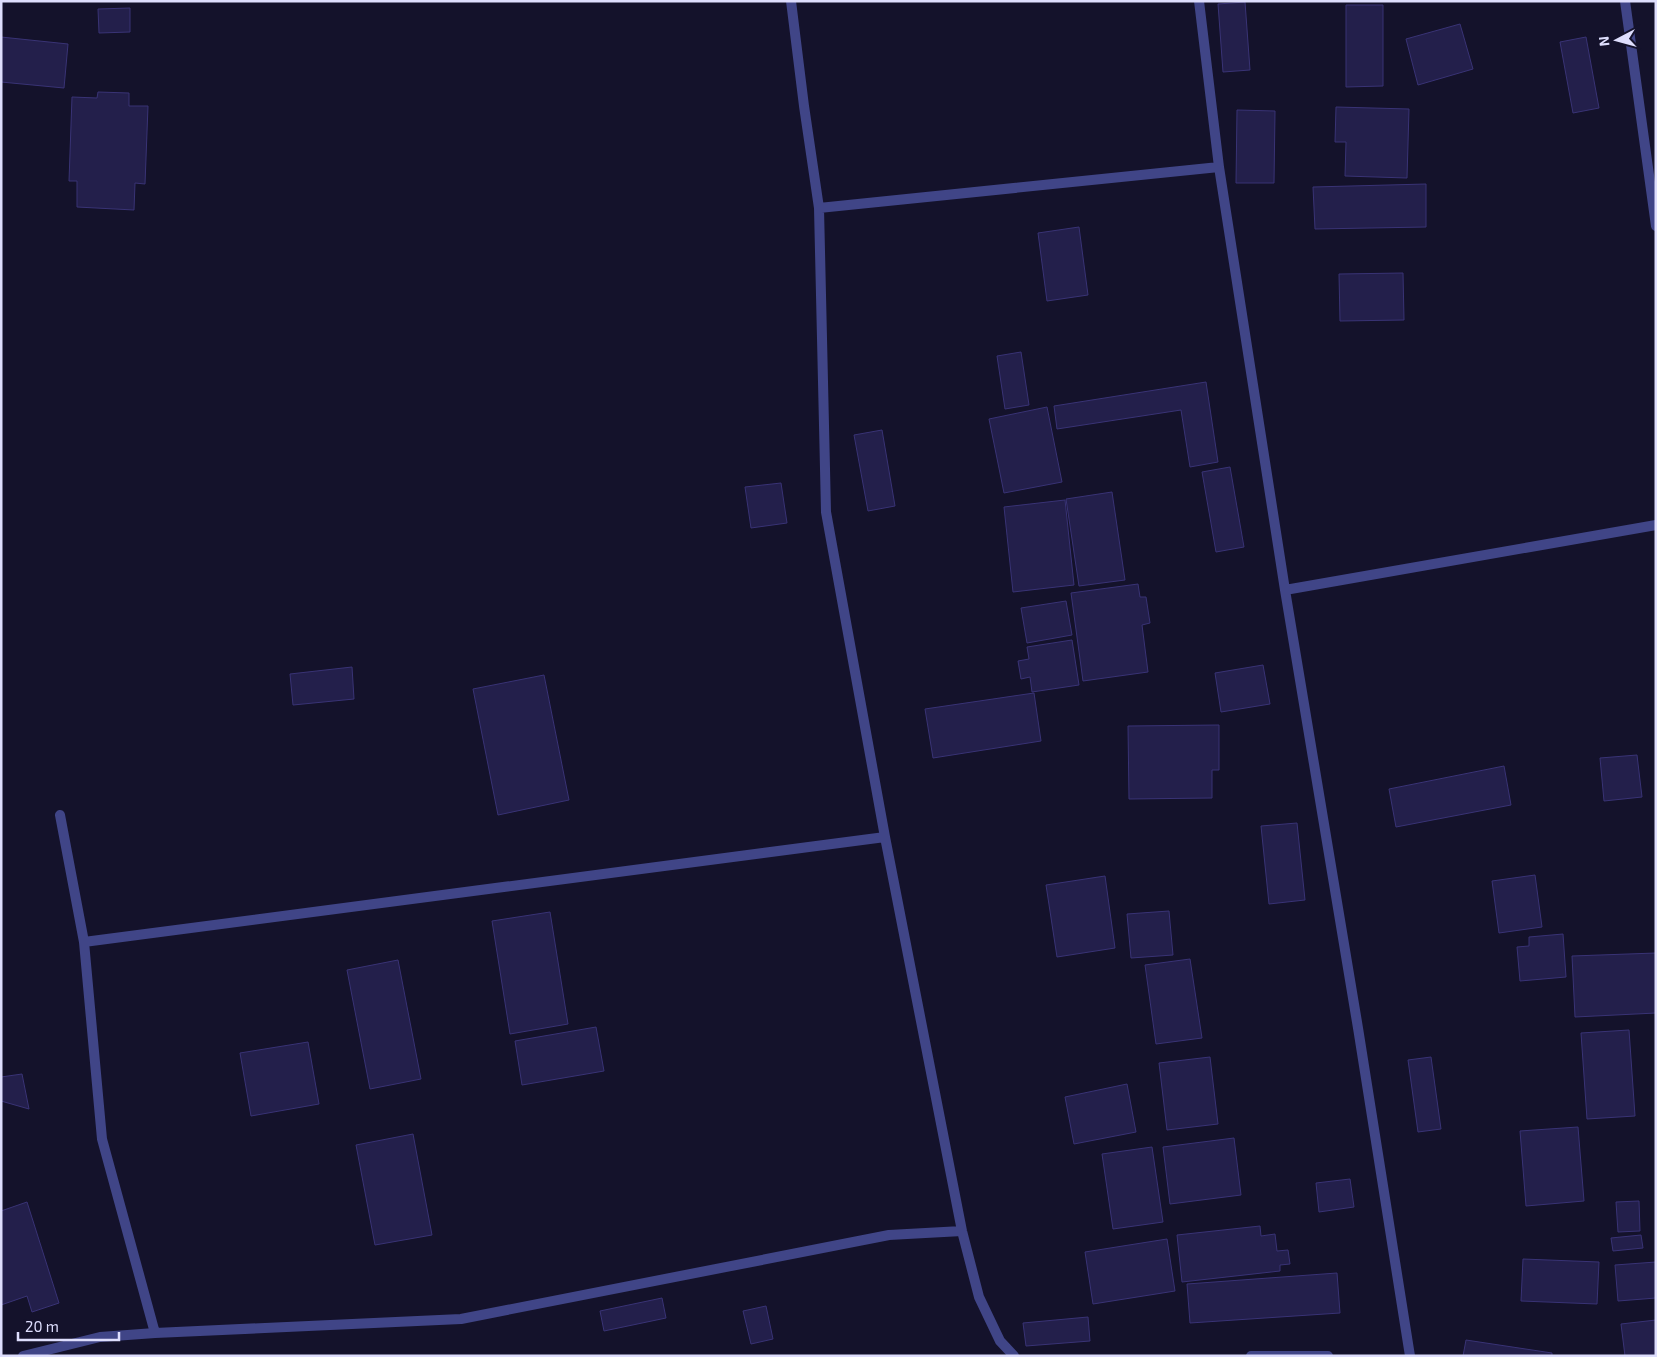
<svg xmlns="http://www.w3.org/2000/svg" width="1657" height="1357" font-family="'Exo 2',sans-serif">
  <rect width="100%" height="100%" fill="#14122b"/>
  <path fill="#231f4b" stroke="#393375" d="M1245,2L1250,70L1223,72L1218,4Z
    M1346,5H1383V86L1346,87Z
    M130,8V32L99,33L98,9Z
    M1460,24L1473,69L1418,85L1406,39Z
    M1,37L68,44L64,88L1,82Z
    M1586,37L1599,108L1573,113L1560,42Z
    M98,92L129,93V106H148L145,184L135,183L134,210L77,207V181H69L72,97L97,98Z
    M1336,107L1409,109L1407,178L1345,176L1346,142H1335Z
    M1237,110L1275,111L1274,183H1236Z
    M1426,184V227L1315,229L1313,187Z
    M1079,227L1088,295L1047,301L1038,233Z
    M1403,273L1404,320L1340,321L1339,274Z
    M1021,352L1029,405L1005,409L997,356Z
    M1206,382L1218,462L1190,467L1181,410L1057,429L1054,406Z
    M1047,407L1062,482L1004,493L989,419Z
    M882,430L895,506L868,511L854,435Z
    M1230,467L1244,547L1216,552L1202,472Z
    M781,483L787,523L751,528L745,487Z
    M1112,492L1125,580L1079,586L1066,499Z
    M1065,500L1074,585L1013,592L1004,507Z
    M1138,584L1140,597H1146L1150,623L1142,625L1148,672L1083,681L1071,593Z
    M1066,601L1072,635L1027,643L1021,608Z
    M1072,640L1079,685L1032,692L1030,677L1021,679L1018,661L1029,659L1027,647Z
    M1263,665L1270,704L1221,712L1215,673Z
    M352,667L354,699L293,705L290,674Z
    M544,675L569,800L498,815L473,689Z
    M1034,693L1041,741L933,758L925,709Z
    M1219,725V770H1212V798L1129,799L1128,726Z
    M1637,755L1642,797L1604,801L1600,758Z
    M1504,766L1511,805L1396,827L1389,789Z
    M1297,823L1305,900L1269,904L1261,826Z
    M1535,875L1542,927L1499,933L1492,881Z
    M1105,876L1115,948L1057,957L1046,885Z
    M1169,911L1173,955L1131,958L1127,914Z
    M550,912L568,1024L510,1034L492,921Z
    M1563,934L1566,977L1520,981L1517,947L1529,946V937Z
    M1656,953V1013L1575,1017L1572,956Z
    M1190,959L1202,1038L1156,1044L1145,965Z
    M398,960L421,1079L370,1089L347,970Z
    M596,1027L604,1071L522,1085L515,1041Z
    M1629,1030L1635,1116L1587,1119L1581,1033Z
    M308,1042L319,1104L251,1116L240,1053Z
    M1210,1057L1218,1124L1167,1130L1159,1063Z
    M1431,1057L1441,1129L1418,1132L1408,1060Z
    M22,1074L29,1109L1,1101V1077Z
    M1127,1084L1136,1132L1074,1144L1065,1097Z
    M1578,1127L1584,1201L1526,1206L1520,1131Z
    M413,1134L432,1235L375,1245L356,1145Z
    M1234,1138L1241,1195L1170,1204L1163,1147Z
    M1152,1147L1163,1222L1113,1229L1102,1154Z
    M1350,1179L1354,1207L1319,1212L1316,1183Z
    M1639,1201L1640,1231L1618,1232L1616,1202Z
    M27,1202L59,1303L32,1312L27,1296L1,1305V1211Z
    M1260,1226L1261,1236L1275,1234L1277,1251L1288,1250L1290,1264L1280,1265V1271L1182,1282L1177,1235Z
    M1641,1235L1643,1248L1613,1251L1611,1238Z
    M1167,1239L1175,1291L1093,1304L1085,1252Z
    M1523,1259L1599,1262L1597,1304L1521,1301Z
    M1656,1262V1298L1618,1301L1615,1265Z
    M1337,1273L1340,1313L1190,1323L1187,1284Z
    M662,1298L666,1318L604,1331L600,1311Z
    M766,1306L773,1339L751,1344L743,1311Z
    M1088,1317L1090,1341L1026,1346L1023,1323Z
    M1656,1320V1356H1625L1621,1324Z
    M1466,1340L1552,1353V1356H1463Z"/>
  <g fill="none" stroke-linecap="round" stroke-linejoin="round">
    <path stroke="#404587" stroke-width="10" d="M791,1L804,106L819,208L826,512L885,837L962,1231L979,1297L1000,1341L1014,1356
      M1199,1L1219,167L1285,590L1358,1028L1410,1356
      M1625,1L1656,226
      M819,208L1219,167
      M1285,590L1656,525
      M60,815L84,942L102,1139L155,1333
      M84,942L885,837
      M23,1356L100,1337L155,1333L461,1319L889,1235L962,1231
      M1251,1356H1328"/>
  </g>
  <rect width="1657" height="1357" fill="none" stroke="#dedefd" stroke-width="5"/>
  <g transform="translate(1617 40) rotate(264)" stroke="#14122b" stroke-width="4" paint-order="stroke">
  <path d="M0-4L9 19L0 12L-9 19Z" fill="#dedefd"/>
  <text y="-8" font-size="14" font-weight="bold" text-anchor="middle" fill="#dedefd">N</text>
  </g>
  <path d="M18 1332v8h101v-8" fill="none" stroke="#dedefd" stroke-width="2.5"/>
  <text x="25" y="1332" font-size="15" fill="#dedefd" stroke="#14122b" stroke-width="4" paint-order="stroke">20 m</text>
</svg>
